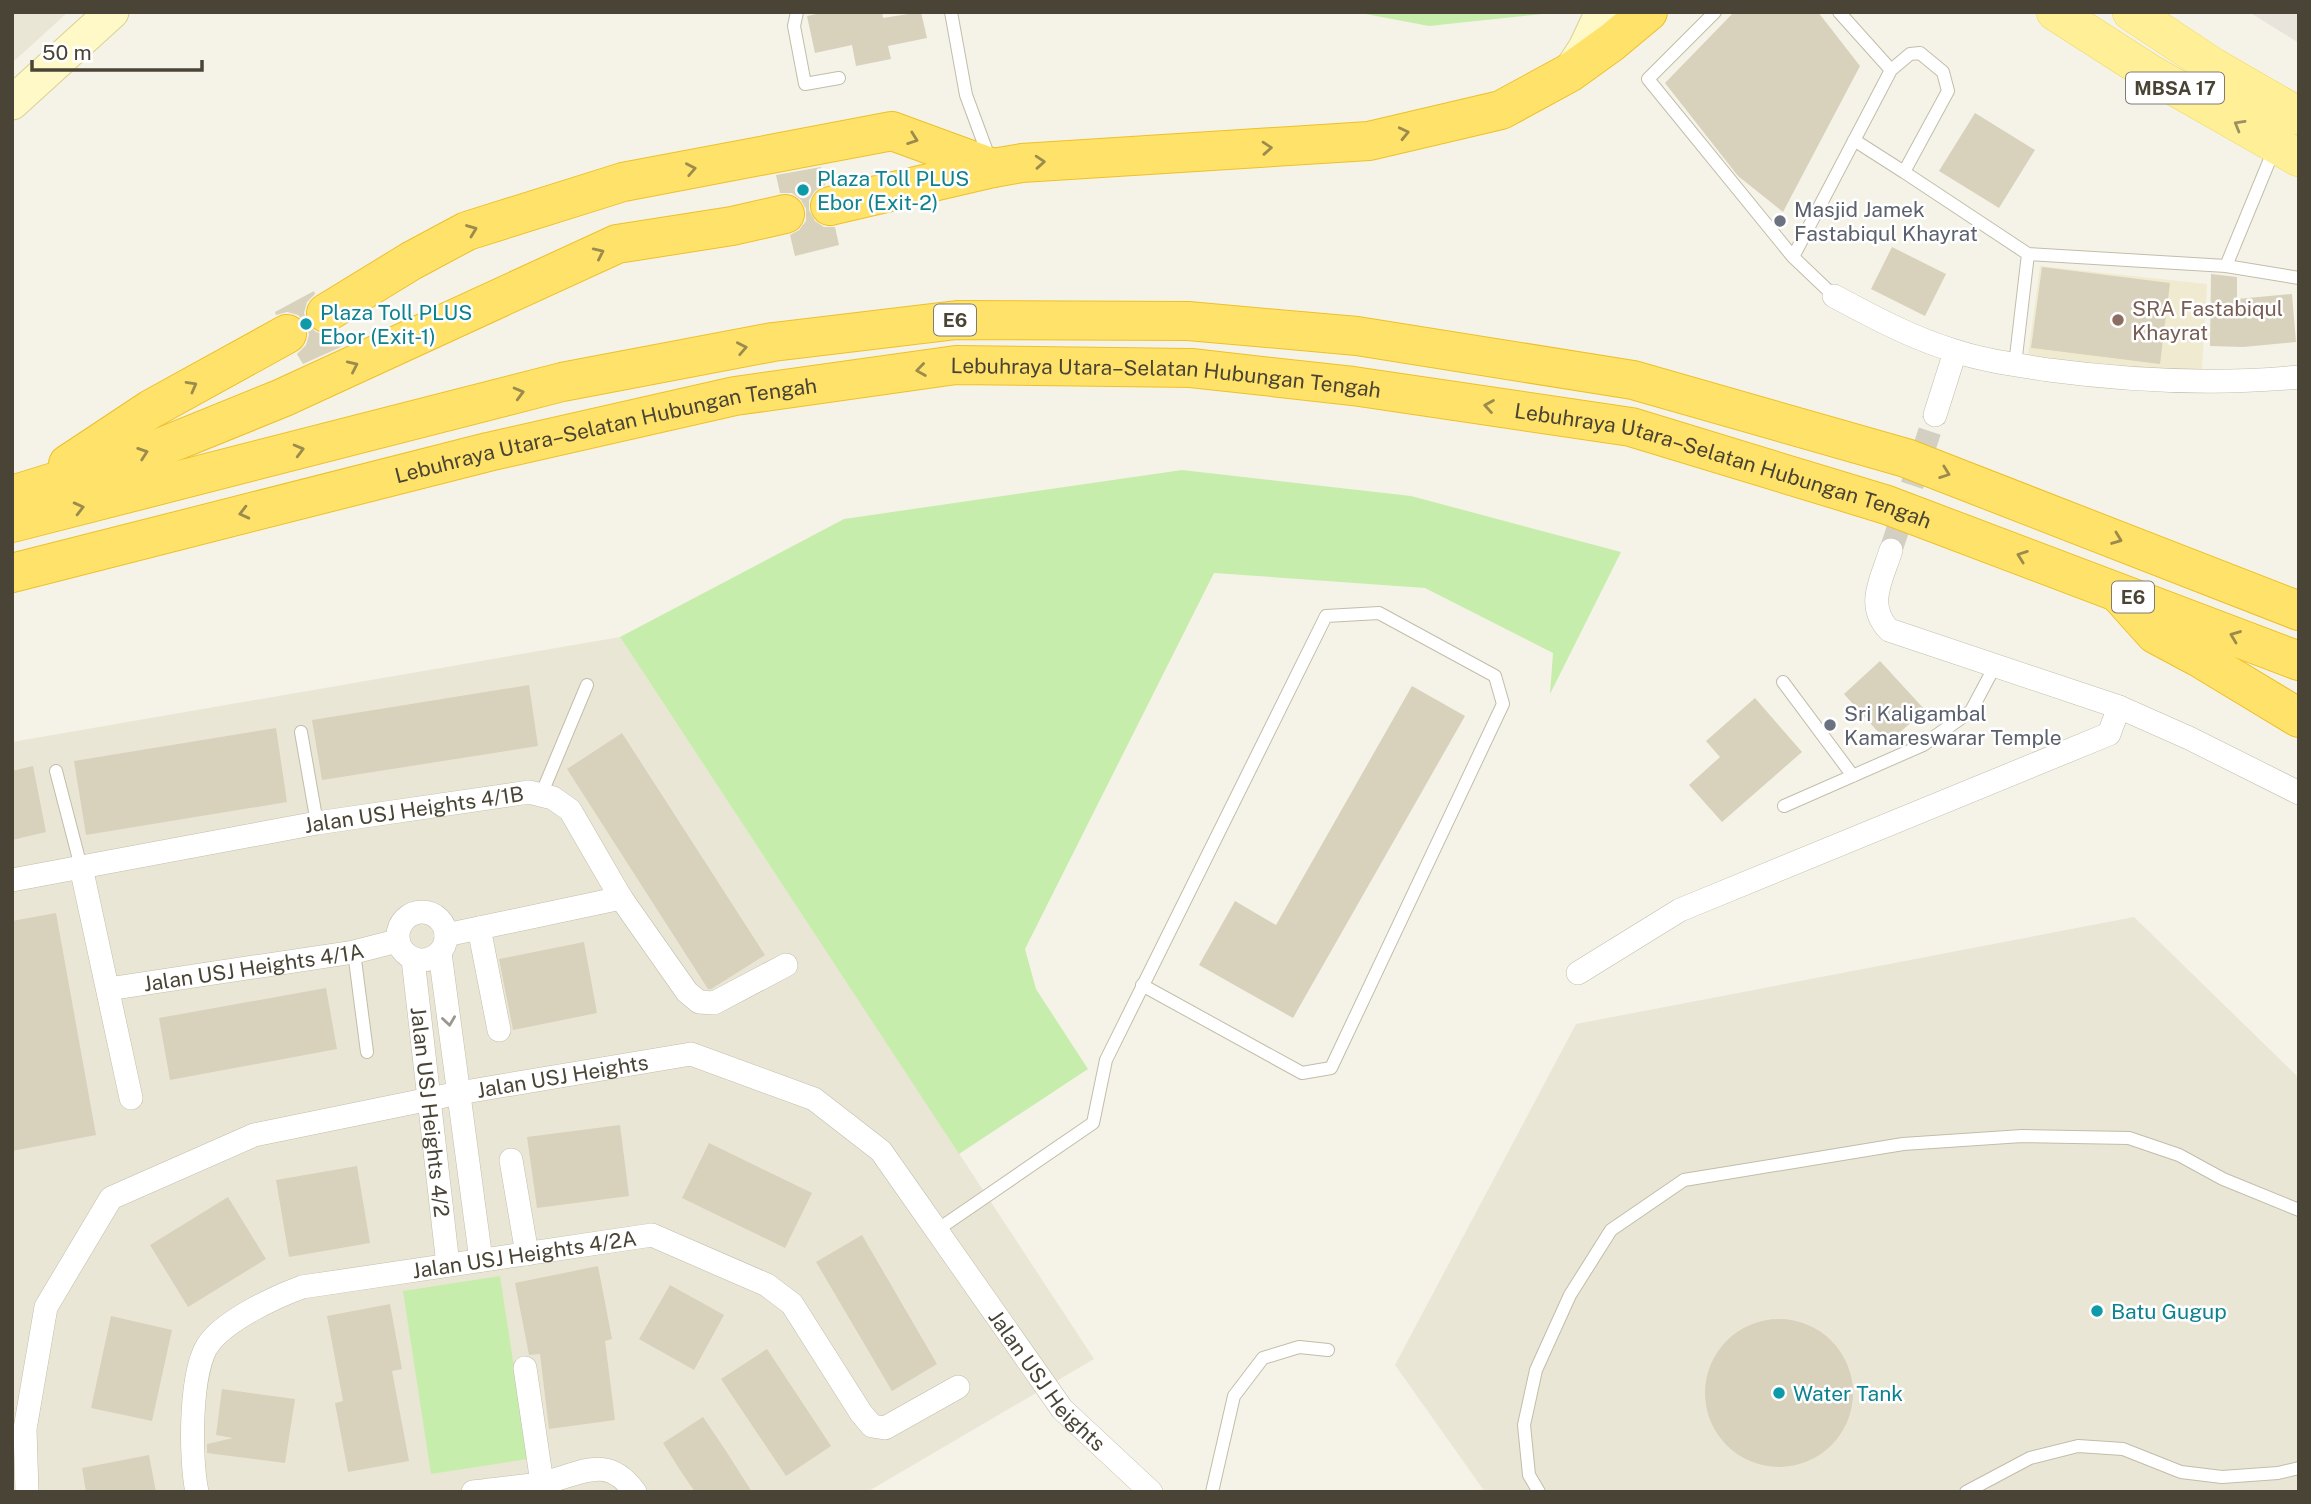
<svg xmlns="http://www.w3.org/2000/svg" width="2311" height="1504" font-family="'Public Sans',sans-serif">
  <rect width="100%" height="100%" fill="#f5f3e7"/>
  <path fill="#eae6d5" d="M12,12H68L12,63Z
    M620,637L1094,1359L867,1492H12V742Z
    M2134,917L2299,1078V1492H1485L1395,1365L1576,1024Z"/>
  <path fill="#e8e4dc" d="M2249,12H2299V43Z"/>
  <path fill="#f0ebd0" d="M2040,266L2207,284L2202,370L2117,368L2028,356Z"/>
  <path fill="#c7edac" d="M1355,12H1561L1429,26Z
    M1182,470L1411,496L1621,552L1550,694L1553,653L1425,588L1214,573L1025,949L1036,989L1088,1069L959,1154L620,637L844,519Z
    M500,1276L528,1459L431,1474L403,1291Z"/>
  <path fill="#d8d1bb" d="M826,12H882L883,18L921,12L927,38L888,46L891,59L856,66L852,45L815,53L807,16Z
    M1734,12H1818L1860,66L1783,212L1738,176L1665,83Z
    M1975,113L2035,150L1999,208L1939,171Z
    M821,167L825,185L815,191L809,200V210L815,221L824,227H835L839,245L795,256L790,235L799,230L806,221V209L801,200L792,193H780L776,175Z
    M1892,247L1946,274L1925,316L1871,289Z
    M2042,267L2170,283L2160,364L2031,348Z
    M2211,274L2237,277V299L2292,294L2296,342L2243,347L2210,346Z
    M314,291L315,294L307,302L304,313L307,324L316,332L326,335L336,332L343,346L303,364L297,354L306,345L309,335L306,324L298,315L287,312L276,315L275,312Z
    M1880,661L1925,710L1888,743L1844,694Z
    M529,685L538,746L322,780L312,720Z
    M1412,686L1465,716L1293,1018L1199,965L1235,901L1276,925Z
    M1755,698L1802,752L1722,822L1689,785L1720,757L1706,741Z
    M276,728L287,802L86,835L74,761Z
    M622,733L765,955L711,989H708L567,769Z
    M33,766L46,832L12,840V771Z
    M56,913L96,1135L12,1151V921Z
    M584,942L597,1013L513,1030L499,959Z
    M326,988L337,1049L170,1080L159,1018Z
    M620,1125L629,1196L537,1208L527,1137Z
    M709,1143L812,1193L785,1248L682,1198Z
    M357,1166L370,1243L289,1257L276,1180Z
    M228,1197L266,1259L188,1307L150,1245Z
    M862,1235L937,1364L892,1391L816,1262Z
    M598,1266L612,1339L605,1341L615,1420L549,1429L540,1354L529,1355L515,1283Z
    M670,1285L724,1315L694,1370L639,1339Z
    M390,1304L402,1369L392,1371L409,1461L348,1472L335,1403L343,1401L327,1316Z
    M111,1316L172,1330L152,1421L91,1408Z
    M1705 1393a74 74 0 1 1 148 0a74 74 0 1 1-148 0Z
    M767,1349L831,1446L786,1476L721,1379Z
    M222,1389L295,1399L285,1463L207,1453V1444L233,1438L216,1435Z
    M703,1417L724,1448L752,1492H695L680,1470L663,1443Z
    M149,1455L156,1492H86L82,1468Z"/>
  <g fill="none" stroke-linecap="round" stroke-linejoin="round">
    <path stroke="#d3d0c3" stroke-width="23" stroke-dasharray="23 11" stroke-linecap="butt" d="M1891,550L1935,415"/>
    <defs>
      <path id="lane" d="M797,12L794,26L805,84L839,78
        M951,12L966,95L990,160
        M1715,12L1648,79L1793,257L1891,70L1839,12
        M1891,70L1910,54L1920,53L1943,72L1948,91L1904,172L2028,254
        M1854,140L1904,172
        M1793,257L1834,296
        M2226,266L2275,147
        M2015,365L2028,254L2226,266L2299,278
        M1783,682L1853,776
        M301,732L317,823
        M56,771L81,867
        M541,795L587,685
        M1784,806L1923,745L1971,711L1996,664
        M354,952L367,1052
        M937,1230L1093,1123L1106,1060L1326,616L1379,613L1495,676L1503,704L1331,1068L1302,1073L1142,985
        M1212,1492L1234,1396L1263,1358L1299,1347L1328,1350
        M1539,1492L1529,1475L1524,1425L1536,1370L1570,1295L1611,1230L1684,1180L1903,1144L2022,1136L2129,1138L2179,1155L2223,1179L2299,1210
        M1966,1492L2030,1458L2078,1446L2123,1449L2181,1472L2222,1477L2278,1473L2299,1468"/>
      <g id="street">
        <path d="M1834,296C1873,317 1912,338 1955,351C1985,361 2018,365 2049,370C2132,381 2215,385 2299,377"/>
        <path d="M1935,415L1955,352"/>
        <path d="M1891,550C1882,579 1865,605 1889,630L2119,707L2189,738L2299,793"/>
        <path d="M81,867L131,1098"/>
        <path id="s1" d="M12,880L317,823L529,792L553,798L570,810L621,898L687,992L699,1002L714,1003L786,965"/>
        <circle cx="422" cy="936" r="24"/>
        <path d="M479,928L499,1030"/>
        <path d="M446,935L621,898"/>
        <path d="M440,953L481,1260"/>
        <path id="s2" d="M413,959L448,1265"/>
        <path d="M1578,973L1680,910L2109,734L2119,707"/>
        <path id="s3" d="M108,989L354,952L397,941"/>
        <path d="M511,1160L527,1254"/>
        <path d="M525,1368L542,1483V1492"/>
        <path id="s4" d="M27,1492L25,1429L46,1307L111,1198L254,1135L459,1093L691,1054L814,1099L881,1151L1062,1409L1151,1492"/>
        <path id="s5" d="M197,1492C190,1459 189,1368 210,1342C228,1319 275,1297 302,1287L652,1235L767,1285L792,1304L861,1413L872,1426L885,1428L958,1387"/>
        <path d="M473,1492C496,1489 520,1487 543,1483C580,1475 606,1452 635,1492"/>
      </g>
      <path id="secondary" d="M1570,71L1585,48L1602,12
        M12,103L112,12"/>
      <path id="primary" d="M2055,12L2150,73L2299,158
        M2131,12L2214,67L2299,116"/>
      <g id="highway">
        <path d="M830,206L993,168L1022,163L1369,141L1501,110L1569,73L1612,42L1648,12"/>
        <path d="M326,313L411,261L467,231L623,182L892,131L993,168"/>
        <path d="M68,464L151,409L287,334"/>
        <path d="M12,495L144,454L282,398L617,244L732,226L785,214"/>
        <path d="M12,523L562,382L773,342L957,320L1188,321L1357,336L1633,380L1906,458L2299,611"/>
        <path id="s6" d="M12,573L488,452L735,396L956,365L1191,368L1353,386L1631,427L1887,505L2299,661"/>
        <path d="M2120,595L2155,634L2198,657L2299,718"/>
      </g>
    </defs>
    <use href="#lane" stroke="#c2bda9" stroke-width="14"/>
    <use href="#street" stroke="#c2bda9" stroke-width="24"/>
    <use href="#secondary" stroke="#d9d193" stroke-width="35"/>
    <use href="#primary" stroke="#efd75b" stroke-width="38"/>
    <use href="#highway" stroke="#edc02a" stroke-width="40"/>
    <use href="#lane" stroke="#fff" stroke-width="12"/>
    <use href="#street" stroke="#fff" stroke-width="23"/>
    <use href="#secondary" stroke="#fff9c8" stroke-width="33"/>
    <use href="#primary" stroke="#fff097" stroke-width="37"/>
    <use href="#highway" stroke="#ffe269" stroke-width="38"/>
  </g>
  <defs><path id="oneway-chevron" d="M-2-3.5L2.5 0L-2 3.5" fill="none" stroke-width="1.6" stroke-linecap="round" stroke-linejoin="round" transform="scale(1.75)"/></defs>
  <use stroke="#9b9161" href="#oneway-chevron" transform="translate(2239 125) rotate(-150)"/>
  <g stroke="#9b8b4c">
    <use href="#oneway-chevron" transform="translate(1404 133) rotate(-13)"/>
    <use href="#oneway-chevron" transform="translate(913 139) rotate(20)"/>
    <use href="#oneway-chevron" transform="translate(1267 148) rotate(-4)"/>
    <use href="#oneway-chevron" transform="translate(1040 162) rotate(-4)"/>
    <use href="#oneway-chevron" transform="translate(691 169) rotate(-11)"/>
    <use href="#oneway-chevron" transform="translate(472 230) rotate(-21)"/>
    <use href="#oneway-chevron" transform="translate(599 253) rotate(-25)"/>
    <use href="#oneway-chevron" transform="translate(742 348) rotate(-11)"/>
    <use href="#oneway-chevron" transform="translate(353 366) rotate(-25)"/>
    <use href="#oneway-chevron" transform="translate(921 370) rotate(172)"/>
    <use href="#oneway-chevron" transform="translate(192 386) rotate(-29)"/>
    <use href="#oneway-chevron" transform="translate(519 393) rotate(-15)"/>
    <use href="#oneway-chevron" transform="translate(1489 406) rotate(-171)"/>
    <use href="#oneway-chevron" transform="translate(299 450) rotate(-15)"/>
    <use href="#oneway-chevron" transform="translate(143 453) rotate(-19)"/>
    <use href="#oneway-chevron" transform="translate(1945 473) rotate(20)"/>
    <use href="#oneway-chevron" transform="translate(79 508) rotate(-14)"/>
    <use href="#oneway-chevron" transform="translate(244 513) rotate(166)"/>
    <use href="#oneway-chevron" transform="translate(2117 539) rotate(21)"/>
    <use href="#oneway-chevron" transform="translate(2022 556) rotate(-160)"/>
    <use href="#oneway-chevron" transform="translate(2235 636) rotate(-159)"/>
  </g>
  <use stroke="#9b9890" href="#oneway-chevron" transform="translate(449 1021) rotate(82)"/>
  <g fill="#0f9aa8" stroke="#fff" stroke-width="2.5">
    <circle cx="803" cy="190" r="7"/>
    <circle cx="306" cy="324" r="7"/>
    <circle cx="2097" cy="1311" r="7"/>
    <circle cx="1779" cy="1393" r="7"/>
  </g>
  <g fill="#6b7280" stroke="#fff" stroke-width="2.5">
    <circle cx="1780" cy="221" r="7"/>
    <circle cx="1830" cy="725" r="7"/>
  </g>
  <circle fill="#8d6e63" stroke="#fff" stroke-width="2.5" cx="2118" cy="320" r="7"/>
  <g text-anchor="middle" dominant-baseline="central" stroke-width="5" stroke-linejoin="round" paint-order="stroke">
    <g fill="#fff" stroke="#807c72" stroke-width="2">
      <rect x="2126" y="72.5" width="98" height="31" rx="5"/>
      <rect x="934" y="304.5" width="42" height="31" rx="5"/>
      <rect x="2112" y="581.5" width="42" height="31" rx="5"/>
    </g>
    <g font-size="19" font-weight="bold" fill="#494435">
      <text x="2175" y="88">MBSA 17</text>
      <text x="955" y="320">E6</text>
      <text x="2133" y="597">E6</text>
    </g>
    <g font-size="21" fill="#0d838f" stroke="#fff" text-anchor="start">
      <text x="817" y="178">Plaza Toll PLUS<tspan x="817" dy="24">Ebor (Exit-2)</tspan></text>
      <text x="320" y="312">Plaza Toll PLUS<tspan x="320" dy="24">Ebor (Exit-1)</tspan></text>
      <text x="2111" y="1311">Batu Gugup</text>
      <text x="1793" y="1393">Water Tank</text>
    </g>
    <g font-size="21" fill="#5b616d" stroke="#fff" text-anchor="start">
      <text x="1794" y="209">Masjid Jamek<tspan x="1794" dy="24">Fastabiqul Khayrat</tspan></text>
      <text x="1844" y="713">Sri Kaligambal<tspan x="1844" dy="24">Kamareswarar Temple</tspan></text>
    </g>
    <g font-size="21" fill="#785e54" stroke="#fff" text-anchor="start">
      <text x="2132" y="308">SRA Fastabiqul<tspan x="2132" dy="24">Khayrat</tspan></text>
    </g>
    <g font-size="21" fill="#494435" stroke="#fff">
      <text stroke="none"><textPath href="#s6" startOffset="1178">Lebuhraya Utara–Selatan Hubungan Tengah</textPath></text>
      <text stroke="none"><textPath href="#s6" startOffset="611">Lebuhraya Utara–Selatan Hubungan Tengah</textPath></text>
      <text stroke="none"><textPath href="#s6" startOffset="1745">Lebuhraya Utara–Selatan Hubungan Tengah</textPath></text>
      <text stroke="none"><textPath href="#s1" startOffset="408">Jalan USJ Heights 4/1B</textPath></text>
      <text stroke="none"><textPath href="#s3" startOffset="147">Jalan USJ Heights 4/1A</textPath></text>
      <text stroke="none"><textPath href="#s4" startOffset="784">Jalan USJ Heights</textPath></text>
      <text stroke="none"><textPath href="#s2" startOffset="154">Jalan USJ Heights 4/2</textPath></text>
      <text stroke="none"><textPath href="#s5" startOffset="486">Jalan USJ Heights 4/2A</textPath></text>
      <text stroke="none"><textPath href="#s4" startOffset="1414">Jalan USJ Heights</textPath></text>
    </g>
  </g>
  <rect width="2311" height="1504" fill="none" stroke="#494435" stroke-width="28"/>
  <path d="M32 60v10h170v-10" fill="none" stroke="#494435" stroke-width="3.5"/>
  <text x="42" y="60" font-size="21" fill="#494435" stroke="#ffffff" stroke-width="5" paint-order="stroke">50 m</text>
</svg>
